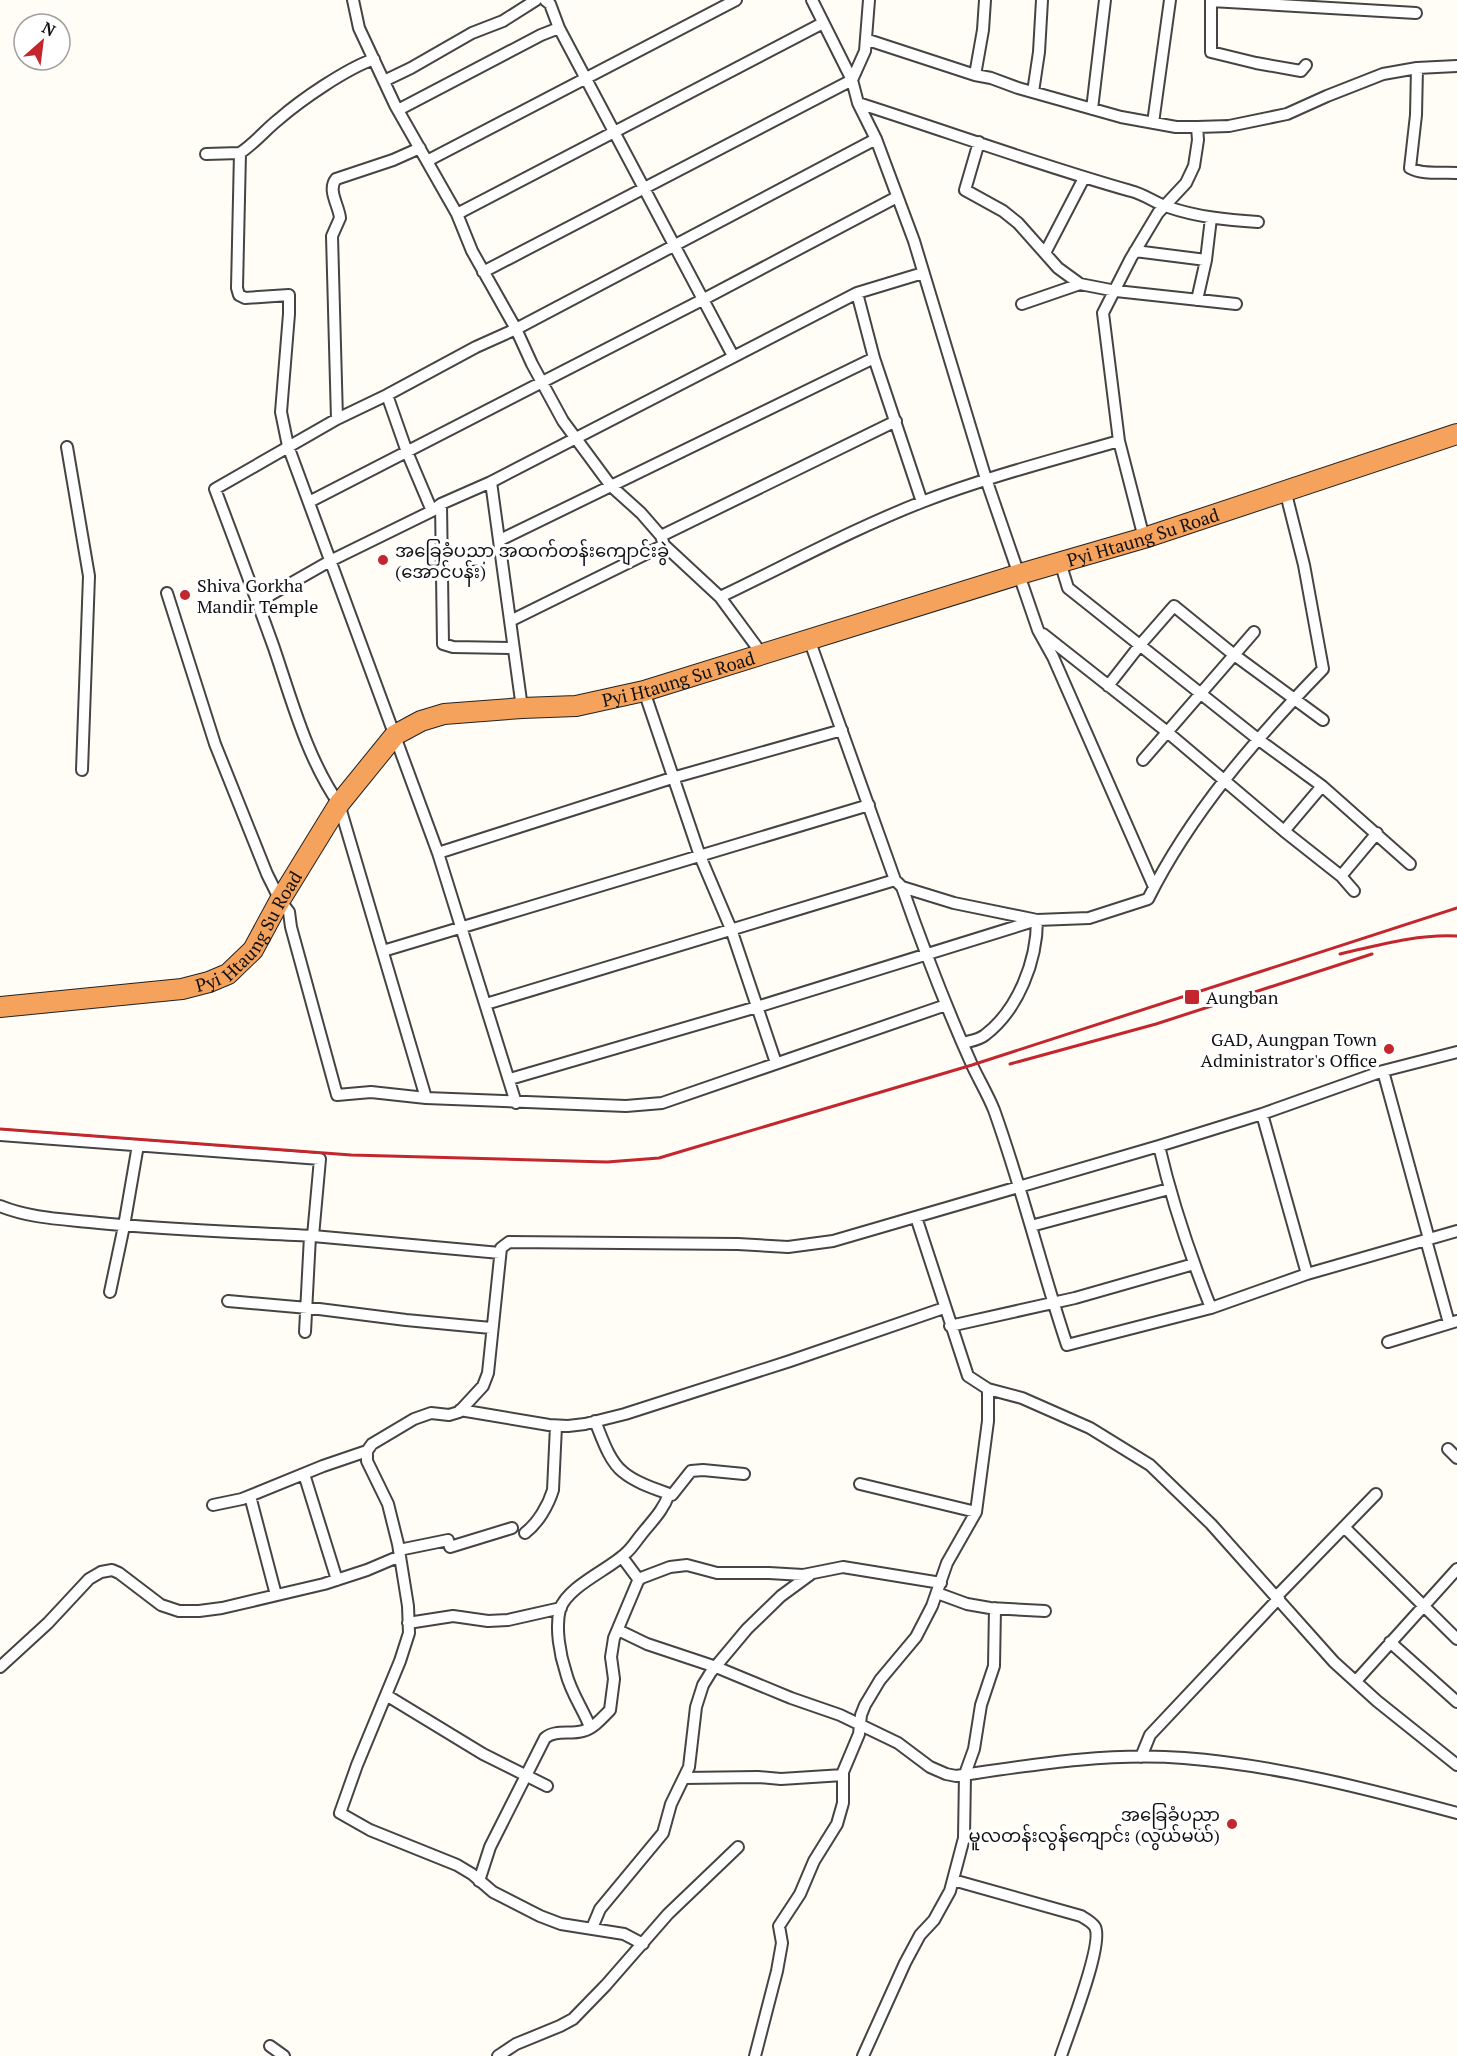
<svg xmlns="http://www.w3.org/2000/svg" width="1457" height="2056" font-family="'PT Serif','Noto Sans Myanmar',serif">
  <rect width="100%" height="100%" fill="#fffdf5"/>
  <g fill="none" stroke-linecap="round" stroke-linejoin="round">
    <defs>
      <path id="street" d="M353,0L359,28L395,105L457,214L472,251L516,329L532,364L563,421L611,486L641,513L661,536L664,545L720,597L762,654
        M545,0L550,4L559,28
        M812,0L852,80L858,103L876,139L914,241L986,479L1038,630L1053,657L1154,887
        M1211,0V52L1256,63L1301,71L1306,65
        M1211,1L1416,13
        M868,40L975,75L991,78L1018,88L1121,117L1176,127H1197L1229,126L1287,114L1327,96L1383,74L1417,68L1457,66
        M1417,68L1416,115L1410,168C1422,175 1442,172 1457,173
        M975,75L983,30L985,0
        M384,81L411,68L472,33L503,21L536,0
        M1033,92L1039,52L1042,0
        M858,103C949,132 1039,165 1131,191C1144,194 1155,203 1168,207C1197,217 1227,220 1258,222
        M1092,109L1105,0
        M398,110L541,35L559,28L733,356
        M1153,123L1170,0
        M979,142L965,190L1003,211L1018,223L1058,268L1080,284
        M240,153L237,288L239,295L245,298L289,295V314L281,412L288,446L438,853L516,1103
        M206,154L240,153C255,143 265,130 279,119C302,99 346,69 374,59
        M427,161L736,0
        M457,214L823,23
        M1135,251L1206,260
        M1045,253L1084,178
        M483,272L852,80L865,51L869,0
        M857,293L874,358L922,502
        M1197,300L1206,260L1211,218
        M1022,304L1080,284L1116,291L1236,304
        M387,395L407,452L432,511
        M337,419L332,236L340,218C339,206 327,190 336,179L393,160L420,148
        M67,447L89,576L82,770
        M491,482L522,708
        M309,502L704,299L897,197
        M441,504L443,644L453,647L512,648
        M661,536L896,421
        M1144,538L1119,441L1103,313L1131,258L1158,213L1186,183L1194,166L1198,140L1197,127
        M500,540L874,358
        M1060,562L1068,588L1259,740L1322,786L1410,864
        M167,593L215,744L267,874L280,900L289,912L291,927L337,1095L371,1092L426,1098L626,1106L662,1103L946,1005
        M720,597C787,565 853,529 922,502C987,477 1053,460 1119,441
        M258,602L330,561L432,511L441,504L491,482L857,293L923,273
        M510,621L664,545
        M1043,634L1166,731L1284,831L1341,876L1354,891
        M809,639L895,880L902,887C923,947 946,1007 972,1065C979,1080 988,1095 994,1110C1022,1188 1041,1267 1067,1345L1211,1308
        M1108,686L1140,645L1174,606L1233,654L1323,720
        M644,691L700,856L731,929L776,1063
        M1143,760L1254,632
        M1284,831L1322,786
        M438,853L672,778L842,730
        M1341,876L1377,833
        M902,887L954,903L1037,920L1089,918L1148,899C1191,813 1256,738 1323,669L1304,565L1285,490
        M383,951L869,805
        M486,1004L895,880
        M1383,1071L1429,1239
        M510,1079L757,1007L1037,920C1037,961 1018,1010 985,1035C979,1040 970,1041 963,1043
        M426,1098L339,804C307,758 292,701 274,648C255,595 235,542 215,489L337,419L387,395L476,347L516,329L876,139
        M1262,1114L1307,1274
        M0,1135L320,1159L313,1236L500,1253
        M1159,1146C1172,1202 1190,1255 1211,1308L1307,1274L1457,1231
        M0,1206C32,1219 65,1219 99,1223C170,1230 241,1232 313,1236
        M916,1217L968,1376L988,1389L1022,1398L1090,1428L1150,1465L1211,1524L1334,1662L1377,1701L1457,1765
        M1031,1226L1169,1189
        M1426,1240L1449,1323
        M110,1292L124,1226L138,1145
        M228,1301L319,1309L406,1320L491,1328
        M950,1326L1075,1298L1194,1264
        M305,1332L310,1236
        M1388,1342L1457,1321
        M460,1410L549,1425L568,1426L585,1424L625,1414L790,1361L944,1308
        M595,1421C602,1438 609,1461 623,1472C636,1483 656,1489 672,1495L691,1471L703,1470L744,1474
        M1448,1449L1457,1458
        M304,1474L337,1580
        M860,1484L976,1512
        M250,1496L276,1595
        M213,1505L242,1499L323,1466L367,1451
        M1344,1527L1457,1639
        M525,1533C538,1523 548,1506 553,1490L556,1426
        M399,1550L448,1540L450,1547L512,1528
        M622,1557L639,1580
        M937,1593L967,1604L990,1608L1045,1611
        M1277,1596L1376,1494
        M408,1623L453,1616L488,1621L508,1620L561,1608
        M618,1630L647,1644L716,1667L791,1698L840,1715L898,1743L930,1767L946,1774L956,1776C1031,1765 1108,1752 1184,1758C1276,1765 1368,1789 1457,1813
        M1390,1642L1457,1702
        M0,1667L48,1623L89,1579L101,1572L112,1570L119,1573L161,1605L179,1611H199L222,1608L324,1584L367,1570L400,1556
        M1356,1681L1457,1569
        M386,1695L483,1754L547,1786
        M590,1727C583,1709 571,1693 566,1673C560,1655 555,1628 560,1609C568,1586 610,1569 626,1553C632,1548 636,1541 641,1535C652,1521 663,1511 669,1494
        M1141,1757L1150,1735L1279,1598
        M684,1778L758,1777L781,1779L843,1775
        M953,1880L1081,1916C1086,1919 1092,1922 1095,1927C1104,1944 1068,2034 1061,2056
        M479,1881L490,1847L545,1738C556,1729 570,1735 583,1731C594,1728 602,1718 610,1710L614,1679L611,1657L614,1638L638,1581L641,1578L670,1567L687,1565L717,1573H769L803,1575L843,1567L941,1583
        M592,1928L600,1909L663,1833L671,1804L689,1767L696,1707L703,1685L711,1672L747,1629L781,1596L811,1574
        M643,1944L624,1934L561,1924L540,1916L493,1892L472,1874L457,1865L370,1830L340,1813L357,1765L400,1661L409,1633L408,1606L398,1544L388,1504L367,1461V1451L372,1444L414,1419L431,1413L449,1415L459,1412L483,1386L488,1373L501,1248L509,1242L738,1244L788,1247L833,1241L1159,1146L1262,1114L1383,1071L1457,1052
        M270,2046L284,2056
        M498,2056L516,2044L560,2026L573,2019L606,1985L668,1914L738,1847
        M755,2056L777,1971L782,1943L779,1926L800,1894L814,1861L837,1824L843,1803V1772L859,1734L861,1715L865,1705L880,1680L916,1637L932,1606L947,1563L976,1512L988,1421V1389
        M863,2056L905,1963L920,1935L934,1920L950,1891L964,1838L965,1774L974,1749L981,1705L994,1666L995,1608"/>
      <g id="highway">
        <path id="s1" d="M0,1007L182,989L209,982L228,974L253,950L280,900L339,804L395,735L421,721L444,714L522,708L576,706L644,691L1020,574L1144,538L1457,434"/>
      </g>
    </defs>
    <use href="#street" stroke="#444" stroke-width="14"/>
    <use href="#highway" stroke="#222" stroke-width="22"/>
    <use href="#street" stroke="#fff" stroke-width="10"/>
    <use href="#highway" stroke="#f5a25d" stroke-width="20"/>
    <path stroke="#c4262e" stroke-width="3" d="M1340,954C1379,945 1417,934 1457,936
      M1010,1064L1156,1024L1372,954
      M0,1129L351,1155L607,1162L659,1158L972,1065L1457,908"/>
  </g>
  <g fill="#c4262e" stroke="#fff" stroke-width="2">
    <circle cx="383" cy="560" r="6"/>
    <circle cx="185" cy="595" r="6"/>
    <rect x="1184" y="989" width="16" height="16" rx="3"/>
    <circle cx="1389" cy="1049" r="6"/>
    <circle cx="1232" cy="1824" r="6"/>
  </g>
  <g text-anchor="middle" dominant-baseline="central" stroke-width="6" stroke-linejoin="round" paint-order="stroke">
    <g font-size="18" fill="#111" stroke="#fff">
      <text stroke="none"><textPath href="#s1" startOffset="1302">Pyi Htaung Su Road</textPath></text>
      <text stroke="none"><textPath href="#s1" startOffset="816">Pyi Htaung Su Road</textPath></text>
      <text stroke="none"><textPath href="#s1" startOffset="276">Pyi Htaung Su Road</textPath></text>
    </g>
    <g font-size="18" fill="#111" stroke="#fff" text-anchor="start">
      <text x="395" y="550">အခြေခံပညာ အထက်တန်းကျောင်းခွဲ<tspan x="395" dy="21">(အောင်ပန်း)</tspan></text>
      <text x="197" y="585">Shiva Gorkha<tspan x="197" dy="21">Mandir Temple</tspan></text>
      <text x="1206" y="997">Aungban</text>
      <text x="1377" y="1039" text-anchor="end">GAD, Aungpan Town<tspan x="1377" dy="21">Administrator's Office</tspan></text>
      <text x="1220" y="1814" text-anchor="end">အခြေခံပညာ<tspan x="1220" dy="21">မူလတန်းလွန်ကျောင်း (လွယ်မယ်)</tspan></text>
    </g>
  </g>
  <g transform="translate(42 42) rotate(28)"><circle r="28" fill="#ffffff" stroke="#a0a0a0" stroke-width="1.5"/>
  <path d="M0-4.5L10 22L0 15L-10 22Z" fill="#c4262e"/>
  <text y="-9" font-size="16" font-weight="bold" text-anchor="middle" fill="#111111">N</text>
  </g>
</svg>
